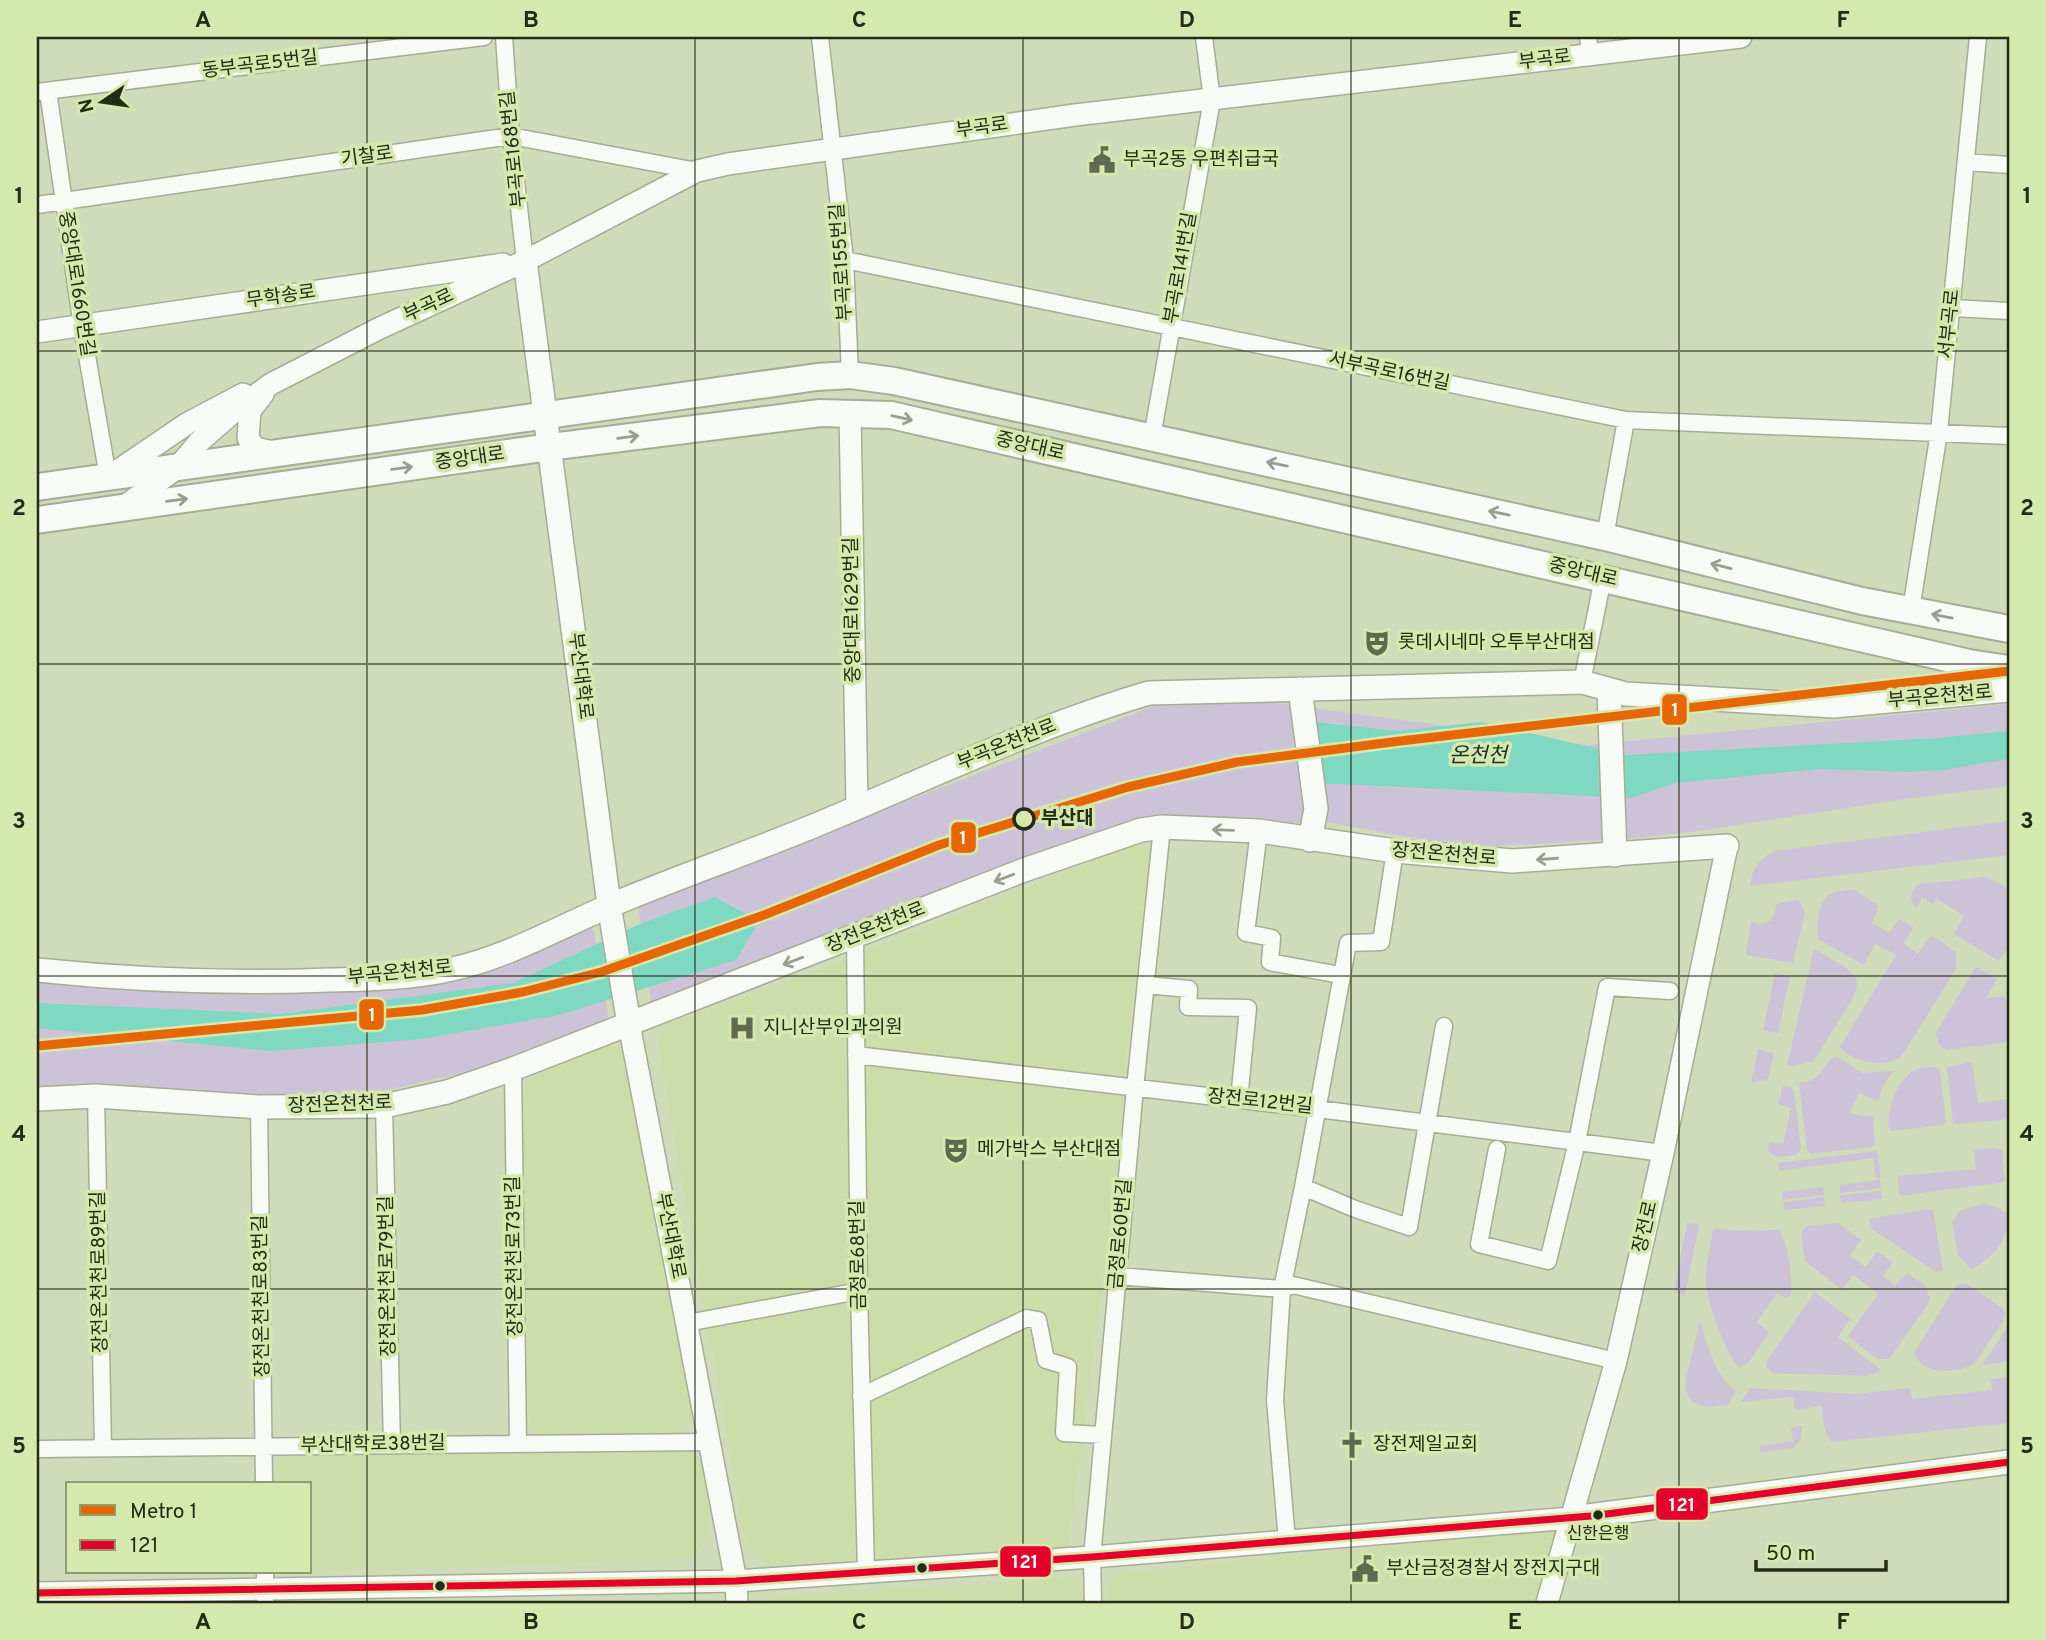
<svg xmlns="http://www.w3.org/2000/svg" width="2046" height="1640" font-family="Overpass,'Noto Sans KR',sans-serif">
  <rect width="100%" height="100%" fill="#d0dbba"/>
  <path fill="#cdddaa" d="M1133,845L1152,851L1128,1034L1125,1108L1068,1549L767,1564L746,1547L658,1043L663,1026L833,964Z
    M614,1044L628,1058L694,1411L689,1424L683,1432L677,1434L540,1437L529,1424L522,1094L539,1072Z
    M590,1449L690,1451L702,1460L709,1510L710,1533L694,1557L377,1571H310V1484H271L270,1469L288,1452L522,1455L534,1451Z
    M1556,1529L1536,1603H1110V1584L1117,1574Z
    M1073,1578L1085,1592L1086,1603H765L773,1596Z"/>
  <path fill="#ccc3d8" d="M1162,703H1276L1588,745L2009,704V786L1905,799L1705,830L1637,838L1469,848L1325,822L1183,824L655,1009L651,1002L638,904Z
    M2009,821V855L1750,886C1753,867 1758,859 1775,851Z
    M1985,877L2009,888V946L1999,961L1954,934L1964,916L1936,898L1933,904L1922,897L1916,909C1908,900 1910,890 1920,884Z
    M1849,890H1855L1879,906L1872,923L1889,933L1899,919L1913,927L1904,944L1918,954L1929,937L1934,936L1956,953V969L1903,1054C1891,1070 1850,1062 1840,1047L1896,955L1875,944L1864,965L1818,939C1815,927 1819,898 1832,893C1837,891 1844,890 1849,890Z
    M1794,900L1799,901L1805,913L1793,963L1746,955L1751,921C1766,929 1776,919 1776,904Z
    M589,927H591L594,932L609,1020L606,1027L493,1066L370,1094L253,1096L95,1083L37,1086V976L329,986Z
    M1814,949C1824,955 1853,969 1856,979C1858,985 1856,991 1854,996L1814,1061L1793,1066L1787,1065Z
    M1976,967L1997,979L1986,998L2005,996V999L2009,1000V1042L1948,1050L1941,1047L1935,1034Z
    M1775,973L1790,976L1778,1033L1763,1030Z
    M1758,1049L1774,1054L1768,1079L1751,1083Z
    M1834,1057L1841,1059L1862,1073L1893,1071L1882,1088L1878,1101L1859,1093L1850,1112L1860,1116H1873L1875,1144L1871,1147L1810,1154L1807,1150L1799,1083C1823,1080 1818,1070 1834,1057Z
    M1972,1062L1978,1103L2009,1099V1119L1958,1124L1953,1123L1947,1067Z
    M1936,1067L1940,1070L1946,1122L1943,1125L1891,1131L1889,1129C1886,1110 1896,1083 1913,1071C1919,1067 1928,1067 1936,1067Z
    M1783,1086L1792,1088L1794,1091L1801,1149L1796,1155L1777,1157L1768,1151L1769,1142L1783,1144L1791,1108L1778,1104Z
    M1994,1148L2002,1150L2005,1182L1900,1196L1897,1176L1976,1169L1974,1150Z
    M1877,1151L1881,1178H1876L1873,1158L1779,1171L1778,1163Z
    M1880,1180L1881,1188L1840,1193V1185Z
    M1823,1187L1824,1195L1783,1200L1782,1192Z
    M1881,1191L1882,1199L1841,1203L1840,1195Z
    M1824,1197L1825,1206L1784,1210L1783,1202Z
    M1984,1204L1996,1207L2009,1215C2009,1238 1992,1260 1971,1269L1958,1255L1952,1223L1960,1210Z
    M1933,1209L1943,1271L1936,1272L1872,1229L1869,1219L1873,1218Z
    M1687,1223L1699,1225L1685,1295L1674,1292Z
    M1838,1223L1861,1240L1850,1256L1866,1267L1877,1251L1893,1262L1883,1276L1895,1286L1906,1274H1908L1925,1285L1930,1298L1928,1304L1889,1359H1877L1848,1336L1878,1294L1853,1275L1842,1290L1805,1261L1801,1233L1806,1226Z
    M1716,1228L1735,1231L1779,1230C1788,1240 1793,1282 1791,1296L1786,1298L1777,1293L1757,1322L1769,1332L1749,1362L1739,1368C1726,1355 1705,1297 1706,1280C1706,1264 1710,1246 1713,1230Z
    M1961,1284H1967L2002,1308L2005,1313L2003,1321L1975,1363C1958,1374 1922,1376 1914,1353L1956,1286Z
    M1815,1292L1850,1319L1838,1337L1880,1369L1879,1372L1866,1376L1773,1373L1766,1367L1767,1361Z
    M1700,1321C1709,1348 1713,1373 1736,1391L1728,1405C1705,1408 1687,1409 1685,1382Z
    M2009,1325V1361L1982,1365Z
    M2009,1377V1423L1832,1442L1826,1435L1821,1406L1795,1410L1793,1397L1741,1402L1750,1388L1857,1394L1910,1388L1912,1399L1992,1390L1991,1379Z
    M1802,1426L1801,1439L1794,1448L1760,1452V1446L1793,1441L1791,1427Z"/>
  <path fill="#7fd8c2" d="M1314,722L1398,731L1481,722L1625,755L1938,738L2009,731V759L1943,770L1907,772L1820,769L1675,783L1631,798L1318,783L1295,761Z
    M715,897L759,921L736,960L559,1015L422,1039L271,1051L37,1028V1003L282,1014L513,983L640,924Z"/>
  <g fill="none" stroke-linecap="round" stroke-linejoin="round">
    <defs>
      <path id="minor" d="M504,37L511,136L525,261
        M820,37L845,260L850,375
        M1588,37L1590,54
        M48,91L82,327L108,477
        M37,92L484,37
        M1966,162L2009,165
        M37,205L511,136L697,171
        M845,260L1626,420L2009,436
        M1952,308L2009,311
        M1152,437L1212,100L1204,37
        M1605,537L1626,420
        M1911,610L1939,432L1978,37
        M1582,682L1603,578
        M1259,831L1246,933L1272,938L1270,962L1340,975
        M855,937L859,1291L866,1572
        M1146,985L1189,989L1188,1007L1248,1008L1239,1100
        M856,1055L1318,1109L1663,1153
        M513,1069L518,1444
        M96,1096L103,1448
        M384,1106L392,1445
        M259,1107L264,1484
        M1497,1149L1479,1244L1548,1261L1577,1142L1607,987L1670,991
        M1303,1187L1355,1209L1409,1227L1444,1026
        M1118,1276L1282,1289L1293,1285L1616,1361
        M687,1323L859,1291
        M861,1396L1027,1318L1038,1320L1046,1360L1068,1367L1064,1433L1103,1435
        M37,1449L710,1442
        M1287,1541L1275,1400L1282,1289L1303,1187L1348,943L1381,942L1395,851
        M265,1572V1603
        M1093,1603L1092,1557L1135,1088L1162,827"/>
      <path id="tertiary" d="M37,332L503,264
        M263,394L250,411L248,438L255,448L277,453
        M850,412L857,807
        M110,476L188,423L243,394
        M122,508L177,468L199,442L238,408L271,384L378,329L525,261L697,171L728,164L1075,115L1741,37
        M629,1024L736,1581L737,1603
        M37,1593L736,1581L1092,1557L1572,1518
        M1547,1603L1616,1361L1663,1153L1727,846"/>
      <path id="secondary" d="M525,261L609,905L629,1024
        M1300,689L1316,809L1310,840
        M1609,690L1615,855
        M37,970C134,980 232,984 329,980C369,979 414,978 452,969C510,957 570,921 626,899C687,874 750,852 811,827C923,781 1033,727 1149,693L1582,682L1626,694L1834,706L2009,690
        M37,1099L96,1096L259,1107L384,1106L447,1092L513,1069L1024,870L1141,830L1162,827L1259,831L1395,851L1512,861L1727,846
        M1572,1518L2009,1462"/>
      <path id="primary" d="M37,487L817,377L850,375L894,381L1605,537L1862,601L2009,629
        M37,520L550,447L820,413L891,415L1969,663L2009,669"/>
    </defs>
    <use href="#minor" stroke="#a5ad94" stroke-width="19"/>
    <use href="#tertiary" stroke="#a5ad94" stroke-width="24"/>
    <use href="#secondary" stroke="#a5ad94" stroke-width="26"/>
    <use href="#primary" stroke="#a5ad94" stroke-width="30"/>
    <use href="#minor" stroke="#f8faf5" stroke-width="16"/>
    <use href="#tertiary" stroke="#f8faf5" stroke-width="21"/>
    <use href="#secondary" stroke="#f8faf5" stroke-width="23"/>
    <use href="#primary" stroke="#f8faf5" stroke-width="26"/>
    <defs>
      <path id="bus-1" d="M37,1593L736,1581L1092,1557L1591,1516L2009,1462"/>
    </defs>
    <use href="#bus-1" stroke="#d5e8ad" stroke-width="12"/>
    <use href="#bus-1" stroke="#e4002b" stroke-width="7"/>
    <defs>
      <path id="metro-1" d="M37,1046L422,1010L523,992L601,972L764,915L939,845L1128,787L1237,762L1400,741L2009,671"/>
    </defs>
    <use href="#metro-1" stroke="#d5e8ad" stroke-width="14"/>
    <use href="#metro-1" stroke="#e66701" stroke-width="9"/>
  </g>
  <defs><path id="oneway-shaft" d="M-6 0H5M1.5-3L5.5 0L1.5 3" fill="none" stroke-width="1.6" stroke-linecap="round" stroke-linejoin="round" transform="scale(1.75)"/></defs>
  <g stroke="#999d90">
    <use href="#oneway-shaft" transform="translate(902 418) rotate(13)"/>
    <use href="#oneway-shaft" transform="translate(628 437) rotate(-7)"/>
    <use href="#oneway-shaft" transform="translate(1277 464) rotate(-168)"/>
    <use href="#oneway-shaft" transform="translate(402 468) rotate(-8)"/>
    <use href="#oneway-shaft" transform="translate(177 500) rotate(-8)"/>
    <use href="#oneway-shaft" transform="translate(1499 513) rotate(-168)"/>
    <use href="#oneway-shaft" transform="translate(1721 566) rotate(-166)"/>
    <use href="#oneway-shaft" transform="translate(1942 616) rotate(-169)"/>
    <use href="#oneway-shaft" transform="translate(1223 830) rotate(-178)"/>
    <use href="#oneway-shaft" transform="translate(1547 859) rotate(176)"/>
    <use href="#oneway-shaft" transform="translate(1004 878) rotate(159)"/>
    <use href="#oneway-shaft" transform="translate(793 961) rotate(159)"/>
  </g>
  <path fill="none" stroke="#252c15" stroke-width="2" stroke-opacity="0.55" d="M367,37V1603M695,37V1603M1023,37V1603M1351,37V1603M1679,37V1603M37,351H2009M37,664H2009M37,976H2009M37,1289H2009"/>
  <defs>
    <symbol id="civic-bare" viewBox="-9 -9 18 18"><path d="M-.6-6.5H3V-4.5H.6V-3L4-1V1h2V6H-6V1h2V-1L-.6-3ZM-1.2 2.5V6h2.4V2.5Z" fill="#61694f" stroke="#d5e8ad" stroke-width="2.5" paint-order="stroke"/></symbol>
    <symbol id="theatre-bare" viewBox="-9 -9 18 18"><path d="M-5-5.5Q0-4 5-5.5V0Q5 5 0 6Q-5 5-5 0ZM-3.3-2.5H-1v1.5H-3.3ZM1-2.5H3.3v1.5H1ZM-2.8 1Q0 5.5 2.8 1Z" fill="#61694f" stroke="#d5e8ad" stroke-width="2.5" paint-order="stroke"/></symbol>
    <symbol id="hospital-bare" viewBox="-9 -9 18 18"><path d="M-5-5h3v3.5h4V-5h3V5h-3V1.5h-4V5h-3Z" fill="#61694f" stroke="#d5e8ad" stroke-width="2.5" paint-order="stroke"/></symbol>
    <symbol id="church-bare" viewBox="-9 -9 18 18"><path d="M-1.2-6h2.4v3.5h3.3v2.4h-3.3V6h-2.4V-.1h-3.3v-2.4h3.3Z" fill="#61694f" stroke="#d5e8ad" stroke-width="2.5" paint-order="stroke"/></symbol>
  </defs>
  <g fill-rule="evenodd">
    <use href="#civic-bare" x="1083" y="141" width="38" height="38"/>
    <use href="#theatre-bare" x="1358" y="624" width="38" height="38"/>
    <use href="#hospital-bare" x="723" y="1009" width="38" height="38"/>
    <use href="#theatre-bare" x="937" y="1131" width="38" height="38"/>
    <use href="#church-bare" x="1333" y="1426" width="38" height="38"/>
    <use href="#civic-bare" x="1346" y="1550" width="38" height="38"/>
  </g>
  <circle fill="#d5e8ad" stroke="#252c15" stroke-width="3.5" cx="1024" cy="819" r="10"/>
  <g fill="#252c15" stroke="#d5e8ad" stroke-width="2.5">
    <circle cx="1598" cy="1515" r="6"/>
    <circle cx="922" cy="1568" r="6"/>
    <circle cx="440" cy="1586" r="6"/>
  </g>
  <g text-anchor="middle" dominant-baseline="central" stroke-width="7" stroke-linejoin="round" paint-order="stroke">
    <g font-size="17" fill="#252c15" stroke="#d5e8ad">
      <text x="1598" y="1535">신한은행</text>
    </g>
    <g font-size="19" fill="#252c15" stroke="#d5e8ad">
      <text transform="translate(1545 60) rotate(-7)">부곡로</text>
      <text transform="translate(260 65) rotate(-7)">동부곡로5번길</text>
      <text transform="translate(982 128) rotate(-8)">부곡로</text>
      <text transform="translate(514 149) rotate(-96)">부곡로168번길</text>
      <text transform="translate(367 157) rotate(-8)">기찰로</text>
      <text transform="translate(842 262) rotate(-94)">부곡로155번길</text>
      <text transform="translate(1181 268) rotate(-80)">부곡로141번길</text>
      <text transform="translate(76 284) rotate(81)">중앙대로1660번길</text>
      <text transform="translate(281 297) rotate(-8)">무학송로</text>
      <text transform="translate(429 306) rotate(-25)">부곡로</text>
      <text transform="translate(1950 324) rotate(-84)">서부곡로</text>
      <text transform="translate(1389 372) rotate(12)">서부곡로16번길</text>
      <text transform="translate(1030 447) rotate(13)">중앙대로</text>
      <text transform="translate(470 459) rotate(-8)">중앙대로</text>
      <text transform="translate(1583 573) rotate(13)">중앙대로</text>
      <text transform="translate(853 610) rotate(-91)">중앙대로1629번길</text>
      <text transform="translate(580 676) rotate(83)">부산대학로</text>
      <text transform="translate(1940 697) rotate(-5)">부곡온천천로</text>
      <text transform="translate(1007 745) rotate(-22)">부곡온천천로</text>
      <text transform="translate(1444 855) rotate(5)">장전온천천로</text>
      <text transform="translate(876 928) rotate(-22)">장전온천천로</text>
      <text transform="translate(400 973) rotate(-6)">부곡온천천로</text>
      <text transform="translate(1260 1102) rotate(6)">장전로12번길</text>
      <text transform="translate(340 1105) rotate(-2)">장전온천천로</text>
      <text transform="translate(1646 1227) rotate(-77)">장전로</text>
      <text transform="translate(1121 1234) rotate(-85)">금정로60번길</text>
      <text transform="translate(670 1236) rotate(79)">부산대학로</text>
      <text transform="translate(859 1255) rotate(-91)">금정로68번길</text>
      <text transform="translate(515 1256) rotate(-91)">장전온천천로73번길</text>
      <text transform="translate(100 1272) rotate(-91)">장전온천천로89번길</text>
      <text transform="translate(388 1276) rotate(-91)">장전온천천로79번길</text>
      <text transform="translate(262 1296) rotate(-91)">장전온천천로83번길</text>
      <text transform="translate(373 1445) rotate(-1)">부산대학로38번길</text>
    </g>
    <g font-size="19" fill="#252c15" stroke="#d5e8ad" text-anchor="start">
      <text x="1123" y="160">부곡2동 우편취급국</text>
      <text x="1398" y="643">롯데시네마 오투부산대점</text>
      <text x="763" y="1028">지니산부인과의원</text>
      <text x="977" y="1150">메가박스 부산대점</text>
      <text x="1373" y="1445">장전제일교회</text>
      <text x="1386" y="1569">부산금정경찰서 장전지구대</text>
    </g>
    <g font-size="19" font-weight="bold" fill="#252c15" stroke="#d5e8ad" text-anchor="start">
      <text x="1041" y="819">부산대</text>
    </g>
    <g font-size="21" font-style="italic" fill="#1a302c" stroke="#d5e8ad">
      <text x="1478" y="756">온천천</text>
    </g>
  </g>
  <g stroke="#d5e8ad" stroke-width="2.5">
    <rect x="1661" y="693" width="27" height="33" rx="7" fill="#e66701"/>
    <rect x="950" y="821" width="27" height="33" rx="7" fill="#e66701"/>
    <rect x="358" y="998" width="27" height="33" rx="7" fill="#e66701"/>
    <rect x="1655" y="1487" width="54" height="34" rx="7" fill="#e4002b"/>
    <rect x="999" y="1545" width="53" height="33" rx="7" fill="#e4002b"/>
  </g>
  <g font-size="19" text-anchor="middle" font-weight="bold" fill="#fff">
    <text x="1675" y="716">1</text>
    <text x="963" y="844">1</text>
    <text x="372" y="1021">1</text>
    <text x="1682" y="1511">121</text>
    <text x="1025" y="1568">121</text>
  </g>
  <rect width="2046" height="1640" fill="none" stroke="#d5e8ad" stroke-width="77"/>
  <rect x="66" y="1482" width="245" height="91" fill="#d5e8ad" stroke="#8f9d70" stroke-width="2"/>
  <rect x="80" y="1505" width="35" height="10" fill="#e66701" stroke="#8f9d70" stroke-width="2"/>
  <text x="130" y="1518" font-size="21" fill="#252c15">Metro 1</text>
  <rect x="80" y="1540" width="35" height="10" fill="#e4002b" stroke="#8f9d70" stroke-width="2"/>
  <text x="130" y="1552" font-size="21" fill="#252c15">121</text>
  <g transform="translate(102 102) rotate(257)" stroke="#d5e8ad" stroke-width="5" paint-order="stroke">
  <path d="M0-5L12 26L0 18L-12 26Z" fill="#252c15"/>
  <text y="-10" font-size="19" font-weight="bold" text-anchor="middle" fill="#252c15">N</text>
  </g>
  <path d="M1756 1560v10h130v-10" fill="none" stroke="#252c15" stroke-width="3.5"/>
  <text x="1766" y="1560" font-size="21" fill="#252c15" stroke="#d5e8ad" stroke-width="5" paint-order="stroke">50 m</text>
  <rect x="38" y="38" width="1970" height="1564" fill="none" stroke="#252c15" stroke-width="2.5"/>
  <g font-size="23" text-anchor="middle" font-weight="bold" fill="#252c15">
    <text x="203" y="27">A</text>
    <text x="531" y="27">B</text>
    <text x="859" y="27">C</text>
    <text x="1187" y="27">D</text>
    <text x="1515" y="27">E</text>
    <text x="1843" y="27">F</text>
    <text x="19" y="203">1</text>
    <text x="2027" y="203">1</text>
    <text x="19" y="515">2</text>
    <text x="2027" y="515">2</text>
    <text x="19" y="828">3</text>
    <text x="2027" y="828">3</text>
    <text x="19" y="1141">4</text>
    <text x="2027" y="1141">4</text>
    <text x="19" y="1453">5</text>
    <text x="2027" y="1453">5</text>
    <text x="203" y="1629">A</text>
    <text x="531" y="1629">B</text>
    <text x="859" y="1629">C</text>
    <text x="1187" y="1629">D</text>
    <text x="1515" y="1629">E</text>
    <text x="1843" y="1629">F</text>
  </g>
</svg>
